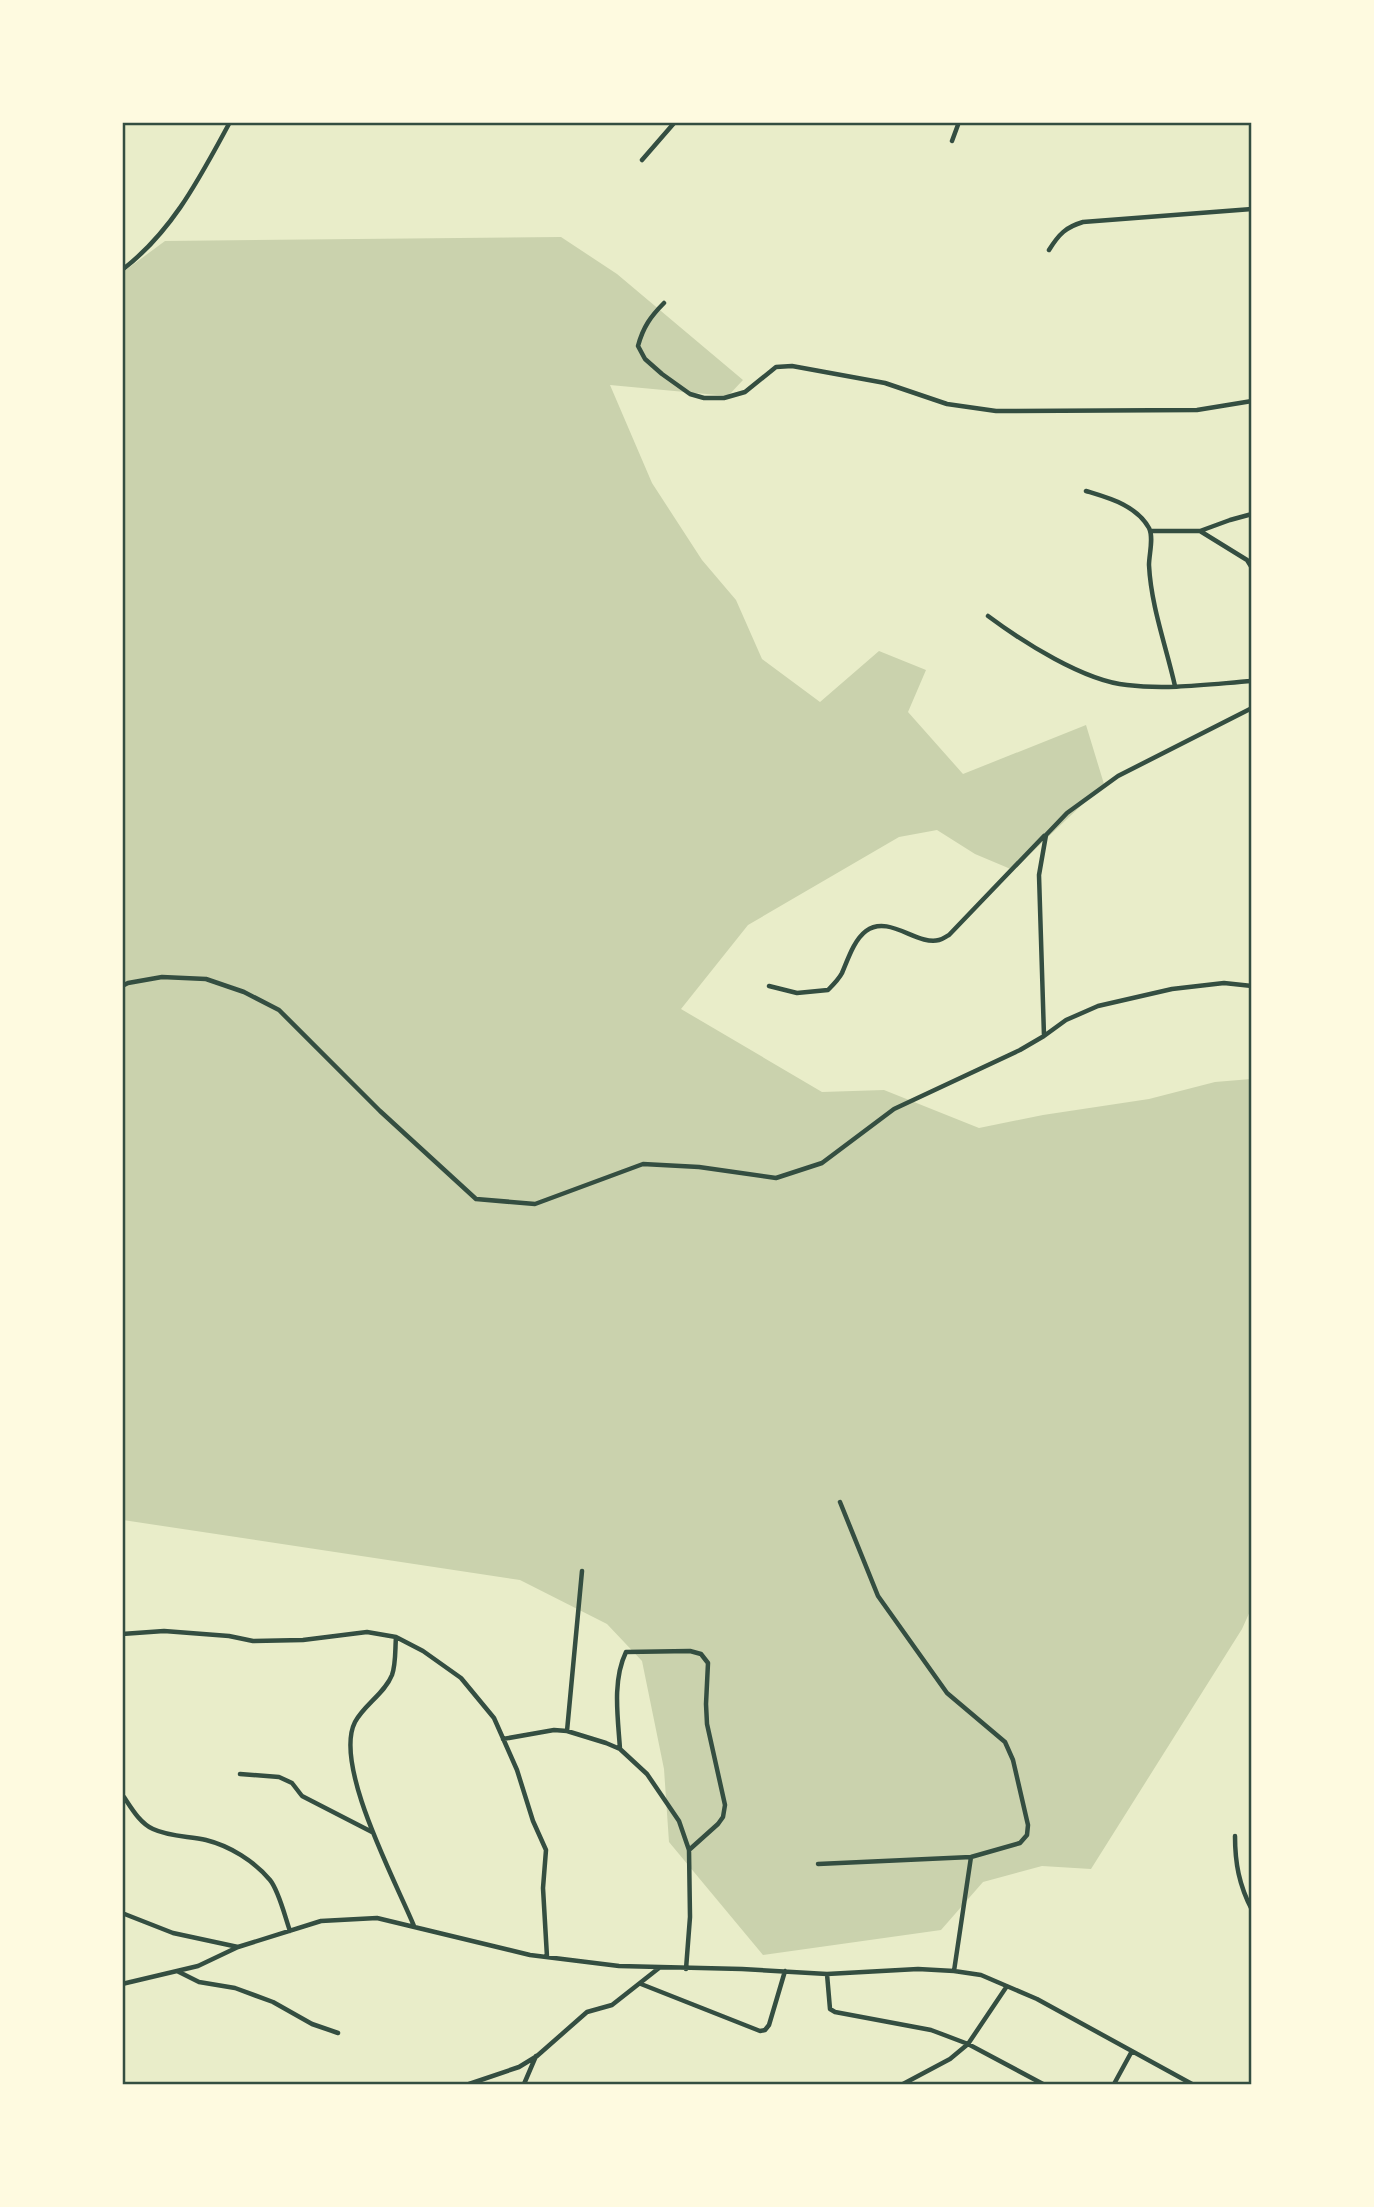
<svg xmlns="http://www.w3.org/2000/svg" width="1374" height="2207" font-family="'Nunito Sans',sans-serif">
  <rect width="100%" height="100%" fill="#e9edc9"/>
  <path fill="#cad2ad" d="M561,237L617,274L743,380L728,396L610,385L652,483L702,560L736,600L762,659L820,702L879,651L926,670L908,712L963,774L1086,725L1104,784L1013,870L975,854L937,830L899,837L748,925L681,1009L822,1092L884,1090L979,1128L1043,1115L1149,1099L1215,1082L1251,1079V1609L1242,1629L1091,1869L1042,1866L983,1882L941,1930L763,1955L669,1842L664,1769L642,1661L607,1624L520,1580L123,1520V272L165,241Z"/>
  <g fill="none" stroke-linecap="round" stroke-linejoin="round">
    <path stroke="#344e41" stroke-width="4.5" d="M952,141L959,122
      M642,160L675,122
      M1049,250C1059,234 1066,227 1083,222L1252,209
      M122,270C173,231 200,177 230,122
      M664,303C651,316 643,327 638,346L645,359L662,374L690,394L704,398H724L745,392L776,367L792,366L885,383L947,404L996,411L1197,410L1252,401
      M1086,491C1109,498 1136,505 1149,528C1154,538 1149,554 1149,565C1151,606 1166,646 1175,686
      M1150,531H1200L1230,520L1252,514
      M1200,531L1247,560L1252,568
      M988,616C1023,642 1084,681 1127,685C1168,690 1211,684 1252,681
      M122,986L128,983L162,977L206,979L244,992L279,1010L380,1111L476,1199L535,1204L643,1164L699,1167L776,1178L822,1163L894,1109L1020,1050L1044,1036L1066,1020L1098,1006L1172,989L1224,983L1252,986
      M769,986L797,993L828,990C833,985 839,979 842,973C848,959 854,940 866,931C889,914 917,946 939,940C943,939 945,937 949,935L1044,836
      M1044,1036L1039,875L1046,835L1067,813L1118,776L1252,708
      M122,1634L164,1631L229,1636L253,1641L303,1640L367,1632L396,1637L423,1651L461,1678L494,1718L517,1770L533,1821L546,1850L543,1888L547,1957
      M396,1637C395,1649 396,1664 392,1675C385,1693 364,1705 355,1722C333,1765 396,1882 414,1926
      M567,1731L582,1571
      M503,1739L554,1730L567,1731L606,1743L620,1749L647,1774L679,1821L689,1850L690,1917L686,1969
      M620,1749C618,1718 612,1681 626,1652L690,1651L701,1654L708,1663L706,1704L707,1724L725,1805L723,1817L718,1824L689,1850
      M240,1774L279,1777L292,1783L302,1796L372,1832
      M124,1797C132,1809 140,1823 153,1829C170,1837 189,1836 206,1840C230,1846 254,1861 270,1880C279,1891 285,1917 290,1931
      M1235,1836C1235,1863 1239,1885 1252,1910
      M818,1864L971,1857L1020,1843L1027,1835L1028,1825L1013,1760L1005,1742L947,1693L878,1596L840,1502
      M122,1913L173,1933L238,1947
      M177,1971L199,1982L235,1988L273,2002L312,2024L338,2033
      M954,1971L971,1857
      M827,1974L830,2009L835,2012L931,2030L968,2044L1043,2084
      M122,1984L198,1966L238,1947L321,1921L377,1918L530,1955L619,1966L742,1969L827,1974L918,1969L954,1971L981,1975L1037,1999L1192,2084
      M641,1984L760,2031L765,2030L769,2025L785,1971
      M469,2084L519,2067L537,2056L587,2012L612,2005L659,1968
      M524,2084L536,2056
      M903,2084L950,2059L968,2044L1007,1986
      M1114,2084L1132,2051"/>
  </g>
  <rect width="1374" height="2207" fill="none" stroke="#fefae0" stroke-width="248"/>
  <rect x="124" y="124" width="1126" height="1959" fill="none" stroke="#344e41" stroke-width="2.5"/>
</svg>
